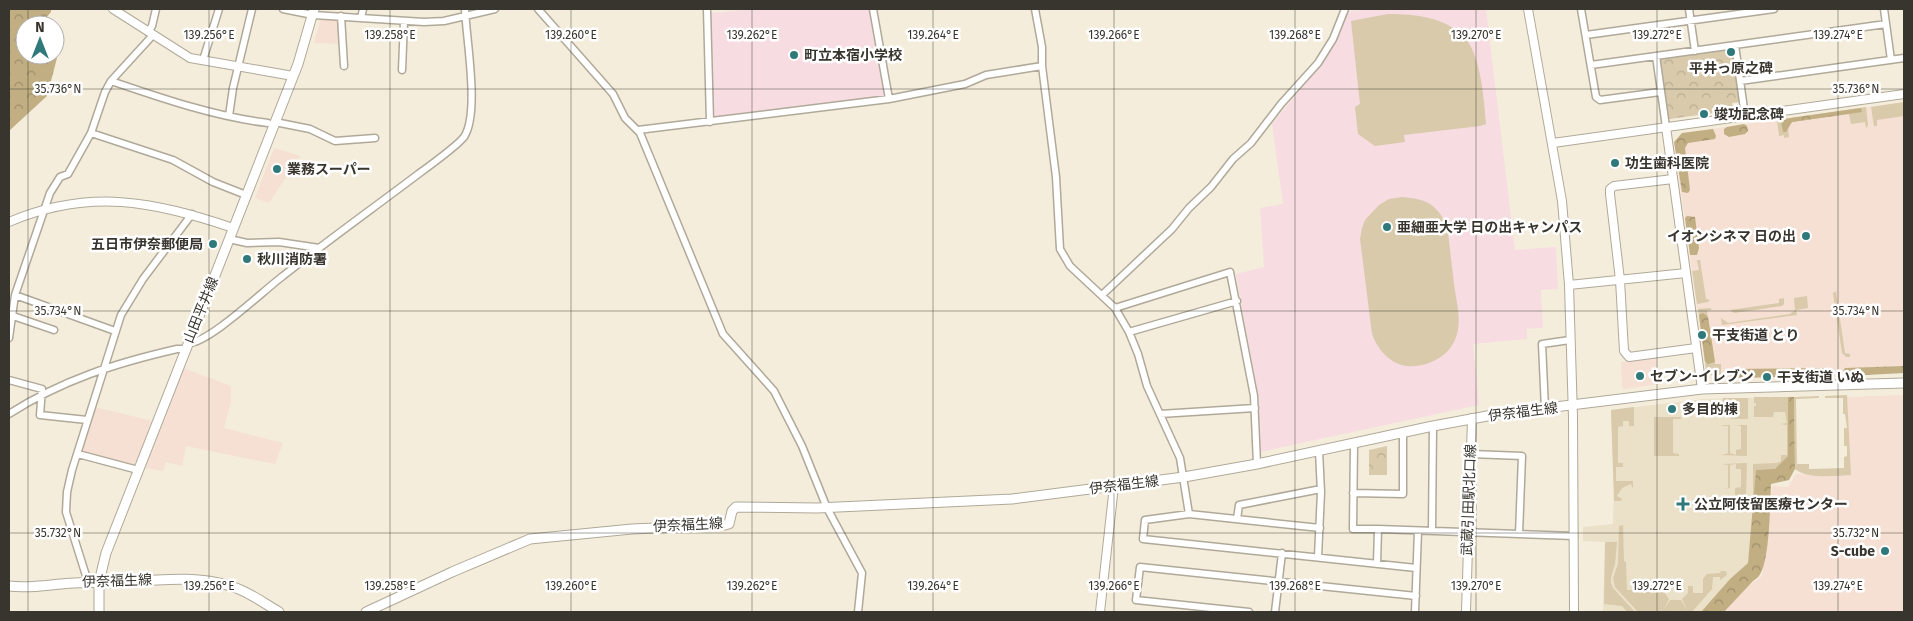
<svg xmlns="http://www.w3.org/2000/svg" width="1913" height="621" font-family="'Fira Sans','Noto Sans JP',sans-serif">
  <defs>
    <pattern id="forest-crowns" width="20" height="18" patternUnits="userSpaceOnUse" patternTransform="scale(1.25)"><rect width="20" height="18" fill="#c1ae82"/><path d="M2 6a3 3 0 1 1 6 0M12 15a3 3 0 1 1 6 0" fill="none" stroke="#9e8e6b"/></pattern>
    <pattern id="park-crowns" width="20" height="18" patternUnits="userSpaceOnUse" patternTransform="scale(1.25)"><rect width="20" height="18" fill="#d8caaa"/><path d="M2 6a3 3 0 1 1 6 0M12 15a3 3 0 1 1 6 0" fill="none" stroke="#baae93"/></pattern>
  </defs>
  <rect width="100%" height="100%" fill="#f5eddc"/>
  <path fill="#f6dfd3" d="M324,18L339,19L341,44L314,43L320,21Z
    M1904,102V373L1716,379L1706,371L1674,142L1682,133Z
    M274,148L300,156L269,203L255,198Z
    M1656,358L1659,384L1624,389L1622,387L1621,362Z
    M183,368L231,386V401L224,428L283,443L275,464L186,446L182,466L166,462L163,471L145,468Z
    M1904,395V612H1711L1762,576L1772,486L1788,487L1796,474L1847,473V397Z
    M94,407L153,421L135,466L83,453L81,450Z"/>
  <path fill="#f7dce2" d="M753,9H869L884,96L715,118L713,117L711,13Z
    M1375,9H1486L1515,250L1556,247L1558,289L1541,290L1543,328L1527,329V339L1473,344L1479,405L1260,452L1258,394L1236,274L1264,267L1260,208L1283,204L1272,124L1321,64L1345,17L1351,11Z"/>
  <path fill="#ebe0c8" d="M1788,397V456L1775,470L1752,524L1748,563L1730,579L1701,612H1603L1605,542L1583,541V527L1613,524L1614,487L1611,410L1703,399Z"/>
  <path fill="#d8caaa" d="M1388,14C1414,14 1447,17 1465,38C1481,56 1484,100 1486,124L1480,126L1404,135L1405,142L1375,146L1358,134L1355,107L1360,104L1351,21Z
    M1904,102V116L1877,120V126H1874L1871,107Z
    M1866,107L1868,125L1867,127L1866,128L1865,122L1851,124L1849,114L1792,122L1788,127L1789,137L1784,138V135L1779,136L1777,120Z
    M1402,197C1426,199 1436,203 1447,226C1450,247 1452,269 1455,291C1457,303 1460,316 1458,329C1455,353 1431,368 1407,366C1390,364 1378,350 1372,334L1360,239L1362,228L1365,220L1379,205L1389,199Z
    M1697,260H1700L1706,299L1710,300L1708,302L1697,304L1692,271L1699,270Z
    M1839,290L1836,292L1845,353L1850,354V357H1846L1842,353L1833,293Z
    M1807,296L1808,308L1796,310L1797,315L1722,325L1721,318L1728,323L1790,314L1795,310L1794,298Z
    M1784,298V304L1782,306L1734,313L1730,310L1779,303V299Z
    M1710,308L1712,310L1707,311L1715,364H1721V378L1716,379L1706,371L1698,309Z
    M1847,395L1851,475C1836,476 1806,479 1795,469L1794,397L1819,396V398L1796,399L1797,464H1809V469L1844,468V457L1847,456V446H1844V428H1847L1845,414H1843V398H1825V396Z
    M1754,397H1788V456L1775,470L1753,500V464L1777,463L1781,461V455H1787V425L1781,424L1787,423L1785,412H1774L1773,417H1754V406H1756V403H1754Z
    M1723,398H1748V419H1731V413H1723Z
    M1634,407V426H1629V421H1623V426L1618,427V463H1623V467H1616V481H1633V489L1631,484L1622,488L1617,496L1622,499L1621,501H1614L1611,410Z
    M1654,417H1681V419H1673V453L1679,454V456H1654Z
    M1723,425H1730V453L1736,455V450L1741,449V426L1736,425H1747V456L1722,455L1728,453V426H1722Z
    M1747,463L1746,495H1735V488L1741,487V469H1736V464L1730,465V488L1722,489L1728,488V465L1722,464Z
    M1623,525L1624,561L1626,562L1627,590H1643V592H1664L1669,599L1663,611L1670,600H1681L1688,611L1682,599L1688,593V586H1693V593H1703V579L1707,574L1720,573L1721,571H1726L1727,575L1720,580V577H1713L1712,589L1692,612H1638L1615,587L1613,578L1618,564L1619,526Z
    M1605,542H1617L1615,564L1611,577V583L1613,588L1635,612H1627L1622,606L1604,604Z"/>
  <path fill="url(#forest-crowns)" d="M9,9H51V12L40,25H25V55H54L57,58L47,96L9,131Z
    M1861,108L1862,112L1792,122L1786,132H1783L1781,121L1784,119Z
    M1744,124L1747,126L1748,131L1745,134L1729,137L1724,134V129L1727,127Z
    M1713,129L1716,136L1715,139L1688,143L1685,148L1690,190L1688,193L1682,192L1674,142L1682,133Z
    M1687,216L1695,217L1699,248L1697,255H1690L1685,218Z
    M1703,313L1708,317L1715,362L1708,364L1705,361L1699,315Z
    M1904,366V373L1847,376L1843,371L1845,368Z
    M1824,368L1827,373L1824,376L1733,378L1730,374L1732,369Z
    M1788,397H1794L1795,469L1789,480L1771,484C1770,503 1770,562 1759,576C1758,578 1755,579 1753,581L1724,612H1701L1730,579L1748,563L1756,470L1775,469L1788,456Z"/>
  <path fill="url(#park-crowns)" d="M1730,49L1733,51L1740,102L1732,103L1734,110L1670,119L1667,118L1659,62L1661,59Z
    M1387,446V475H1369V450Z"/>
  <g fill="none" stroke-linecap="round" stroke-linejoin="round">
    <defs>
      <path id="minor" d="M283,9L313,15L424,22L444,21L495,9
        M538,9L613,94L625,118L640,133L723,334L774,391L802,446L827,508L862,573L858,612
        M707,9L710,122
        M873,9L889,99
        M1035,9L1042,47V66L1056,177L1060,249L1070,266L1115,308L1129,332L1138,354L1147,386L1180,458L1189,514
        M1581,9L1596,97L1600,100L1660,92
        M1689,9L1695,51
        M1884,9L1891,60
        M341,16L344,66
        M361,18L363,9
        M148,32L152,26L156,9
        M1586,35L1774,9
        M1735,45L1745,116
        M1656,56L1666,127
        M203,60L219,9
        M1591,65L1886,24
        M402,70L404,21
        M111,81C161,98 216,117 268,123
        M1740,81L1904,58
        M229,116L233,88L252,9
        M275,122L310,129L335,141L375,138
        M638,130L889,99L965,84L986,75L1042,66
        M91,133L173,160L213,182L246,195
        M229,239L247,243L279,242L319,248
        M15,295L115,331
        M1102,295L1172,229L1189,208L1211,187L1233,159L1251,143L1281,104L1318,63L1333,39L1345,9
        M1115,308L1230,272L1254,396L1257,464
        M13,316L54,330
        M1129,332L1237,301
        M9,338L15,295L50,193L60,177L68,174L91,133L105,92L111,81L153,35
        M188,343C208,344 264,290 283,276C327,241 372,209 417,175C428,167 457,146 464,137C480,113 466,38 465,9
        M9,380L42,389L40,415L87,420
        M1545,409L1542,344L1570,340
        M9,414C62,380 116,363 177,349H186
        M1160,414L1255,408
        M1354,444L1353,529H1378
        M78,454L138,470
        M1471,454L1522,456L1519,534
        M1353,493L1403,494V433
        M1237,519L1239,505L1321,489
        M1320,528L1189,514L1145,520L1143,539L1416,568
        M1432,531L1433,426
        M1318,557L1321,492L1319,451
        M1377,564L1378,529L1574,536
        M88,582L66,512L67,492L72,470L121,315L143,279L192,214
        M1249,612L1136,600L1140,567L1416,596
        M1275,612L1282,553
        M1415,612L1418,531"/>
      <path id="tertiary" d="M113,9L190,58L293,76
        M1528,9L1562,201L1569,285L1573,417L1574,612
        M1666,127L1702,389
        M1553,143L1904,94
        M1673,179L1614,186L1610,189V194L1620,280L1624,351L1629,357L1696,348
        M9,222C90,188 153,201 233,228
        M1569,285L1686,273
        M1100,612L1114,486
        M1466,612L1472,418"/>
      <path id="secondary" d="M9,586C31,589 51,584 73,583C87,582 101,583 115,583C154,580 206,573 243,591C256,597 267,605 279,612
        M99,612V582L106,553L298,64L314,9
        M366,612L452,572L530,539L632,529L725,525L729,524L732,511L736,507L817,508L1012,499L1184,477L1257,464L1433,426L1498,414L1702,389L1904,383"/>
    </defs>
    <use href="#minor" stroke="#b0a999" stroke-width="9"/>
    <use href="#tertiary" stroke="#b0a999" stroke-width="10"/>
    <use href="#secondary" stroke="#b0a999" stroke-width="11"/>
    <use href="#minor" stroke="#fff" stroke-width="6"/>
    <use href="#tertiary" stroke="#fff" stroke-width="8"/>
    <use href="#secondary" stroke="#fff" stroke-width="9"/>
  </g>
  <path fill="none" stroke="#38352e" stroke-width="1" stroke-opacity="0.45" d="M28,9V25M209,9V612M390,9V612M571,9V612M752,9V612M933,9V612M1114,9V612M1295,9V612M1476,9V612M1657,9V612M1838,9V612M28,55V612M9,89H1904M9,311H1904M9,533H1904"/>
  <g fill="#30797a" stroke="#fff" stroke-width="2">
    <circle cx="1731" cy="52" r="5"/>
    <circle cx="794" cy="55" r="5"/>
    <circle cx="1704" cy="114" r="5"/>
    <circle cx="1615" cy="163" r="5"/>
    <circle cx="277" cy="169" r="5"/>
    <circle cx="1387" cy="227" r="5"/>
    <circle cx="1806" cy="236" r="5"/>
    <circle cx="213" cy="244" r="5"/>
    <circle cx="247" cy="259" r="5"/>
    <circle cx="1702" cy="335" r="5"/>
    <circle cx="1640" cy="376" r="5"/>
    <circle cx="1767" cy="377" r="5"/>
    <circle cx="1672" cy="409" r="5"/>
    <path d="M1680.5 496.5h5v5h5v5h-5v5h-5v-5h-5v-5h5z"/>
    <circle cx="1885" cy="551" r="5"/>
  </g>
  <g text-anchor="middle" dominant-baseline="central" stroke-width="5" stroke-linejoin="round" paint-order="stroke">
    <g font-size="14" font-weight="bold" fill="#38352e" stroke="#fff" text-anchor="start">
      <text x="804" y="55">町立本宿小学校</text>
      <text x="1731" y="68" text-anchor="middle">平井っ原之碑</text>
      <text x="1714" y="114">竣功記念碑</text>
      <text x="1625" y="163">功生歯科医院</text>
      <text x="287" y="169">業務スーパー</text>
      <text x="1397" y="227">亜細亜大学 日の出キャンパス</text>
      <text x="1796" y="236" text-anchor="end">イオンシネマ 日の出</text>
      <text x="203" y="244" text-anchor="end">五日市伊奈郵便局</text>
      <text x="257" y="259">秋川消防署</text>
      <text x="1712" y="335">干支街道 とり</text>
      <text x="1650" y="376">セブン-イレブン</text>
      <text x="1777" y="377">干支街道 いぬ</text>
      <text x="1682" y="409">多目的棟</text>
      <text x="1694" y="504">公立阿伎留医療センター</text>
      <text x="1875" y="551" text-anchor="end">S-cube</text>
    </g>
    <g font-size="14" fill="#38352e" stroke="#fff">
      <text transform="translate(201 310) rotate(-68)">山田平井線</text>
      <text transform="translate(1523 412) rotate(-7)">伊奈福生線</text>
      <text transform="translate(1124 485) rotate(-7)">伊奈福生線</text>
      <text transform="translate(1469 500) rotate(-88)">武蔵引田駅北口線</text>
      <text transform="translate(688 525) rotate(-3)">伊奈福生線</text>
      <text transform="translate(117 581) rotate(-2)">伊奈福生線</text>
    </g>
  </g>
  <g font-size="12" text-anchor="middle" fill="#38352e" stroke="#fff" stroke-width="5" stroke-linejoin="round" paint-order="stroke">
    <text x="209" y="39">139.256°E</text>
    <text x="390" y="39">139.258°E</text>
    <text x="571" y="39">139.260°E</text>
    <text x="752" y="39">139.262°E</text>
    <text x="933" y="39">139.264°E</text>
    <text x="1114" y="39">139.266°E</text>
    <text x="1295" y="39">139.268°E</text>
    <text x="1476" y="39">139.270°E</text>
    <text x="1657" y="39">139.272°E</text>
    <text x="1838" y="39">139.274°E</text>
    <text x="58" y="93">35.736°N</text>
    <text x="1856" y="93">35.736°N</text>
    <text x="58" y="315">35.734°N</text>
    <text x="1856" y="315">35.734°N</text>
    <text x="58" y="537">35.732°N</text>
    <text x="1856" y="537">35.732°N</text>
    <text x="209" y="590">139.256°E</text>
    <text x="390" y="590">139.258°E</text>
    <text x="571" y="590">139.260°E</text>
    <text x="752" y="590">139.262°E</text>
    <text x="933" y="590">139.264°E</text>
    <text x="1114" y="590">139.266°E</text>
    <text x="1295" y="590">139.268°E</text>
    <text x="1476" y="590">139.270°E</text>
    <text x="1657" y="590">139.272°E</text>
    <text x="1838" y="590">139.274°E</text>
  </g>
  <rect width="1913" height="621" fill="none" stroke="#38352e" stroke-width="20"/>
  <g transform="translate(40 40)"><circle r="24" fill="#ffffff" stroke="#afaeab"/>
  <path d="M0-4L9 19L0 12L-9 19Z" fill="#30797a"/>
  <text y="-8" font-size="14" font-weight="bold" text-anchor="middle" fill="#38352e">N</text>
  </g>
</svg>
